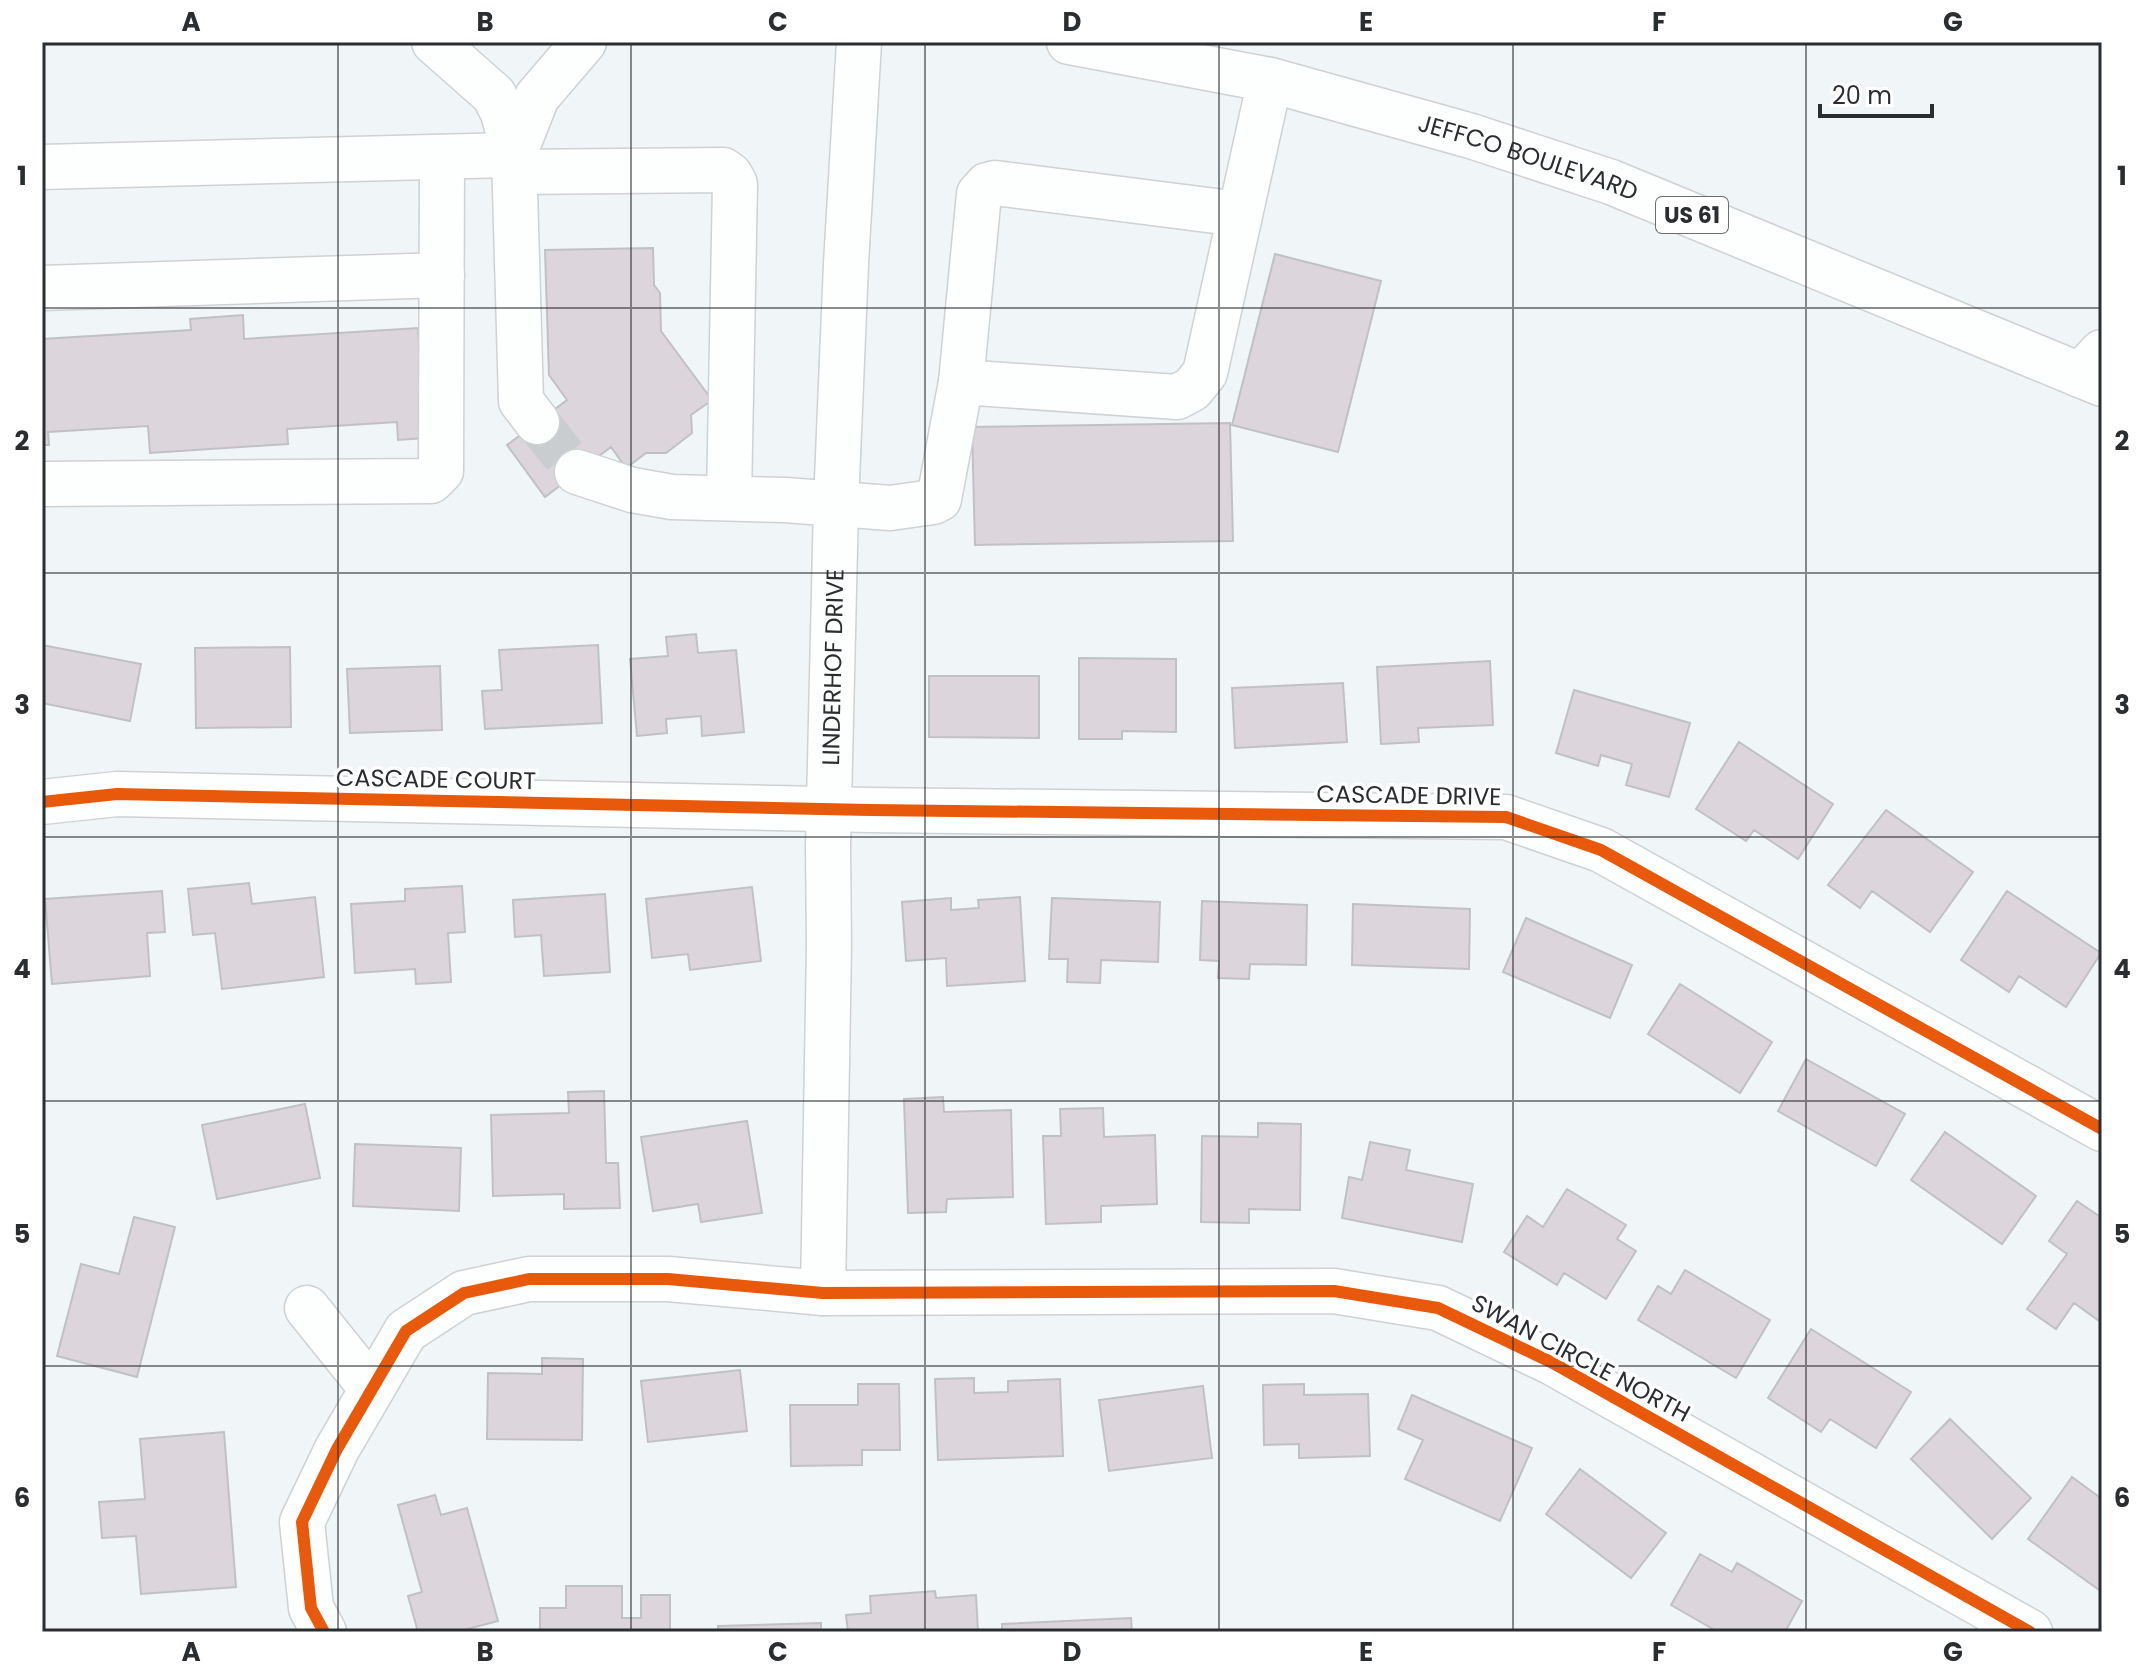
<svg xmlns="http://www.w3.org/2000/svg" width="2144" height="1674" font-family="Poppins,sans-serif">
  <rect width="100%" height="100%" fill="#f0f5f8"/>
  <path fill="#ddd5dc" stroke="#c0c1c3" stroke-width="2" d="M653,248L654,285L660,293L661,331L712,400L691,415L692,433L666,453H646L626,468L611,447L545,497L507,445L567,400L549,375L545,250Z
    M1275,254L1381,281L1338,452L1232,425Z
    M243,315L244,339L418,328L425,438L398,440L397,422L287,429L288,444L150,453L148,426L48,432L49,445H42V339L191,330L190,319Z
    M1230,423L1233,541L975,545L972,427Z
    M696,634L698,653L736,650L744,732L702,736L701,716L666,719L667,733L637,736L630,659L668,656L666,637Z
    M42,645L141,664L130,721L42,703Z
    M598,645L602,723L485,729L482,691L502,690L499,650Z
    M290,647L291,727L196,728L195,648Z
    M1079,658L1176,659V732L1122,731V739H1079Z
    M1490,661L1493,725L1418,728L1419,742L1381,744L1377,667Z
    M440,666L442,730L350,733L347,669Z
    M929,676H1039V738L929,737Z
    M1343,683L1347,742L1235,748L1232,688Z
    M1574,690L1690,723L1669,797L1626,785L1632,764L1601,755L1598,766L1556,753Z
    M1739,742L1833,804L1798,859L1754,830L1746,841L1696,809Z
    M1886,810L1973,872L1930,932L1872,891L1860,908L1828,885Z
    M249,883L252,904L315,897L324,977L222,989L215,933L193,935L188,889Z
    M462,886L465,932L448,933L451,982L416,984L415,969L355,973L351,904L405,901V889Z
    M752,887L761,961L690,970L688,954L652,958L646,899Z
    M162,891L165,932L147,933L150,976L52,984L45,899Z
    M2007,891L2101,953L2066,1007L2019,976L2009,992L1961,960Z
    M605,894L610,972L544,976L541,935L515,937L513,900Z
    M1020,897L1025,981L947,986L946,958L906,961L902,902L951,898V910L979,908L978,900Z
    M1052,898L1160,902L1158,962L1101,960L1100,983L1067,982L1068,959H1049Z
    M1202,901L1307,905L1306,965L1250,964L1249,979L1218,978L1219,961L1200,960Z
    M1353,904L1470,909L1469,969L1352,965Z
    M1526,918L1632,965L1610,1018L1503,972Z
    M1680,984L1772,1042L1740,1093L1648,1034Z
    M1806,1059L1905,1114L1876,1166L1778,1111Z
    M604,1091L606,1163H618L620,1208L564,1209V1194L493,1196L491,1115L569,1113L568,1092Z
    M943,1097L944,1112L1011,1110L1013,1197L947,1199L946,1212L908,1213L904,1099Z
    M305,1104L320,1178L217,1199L202,1125Z
    M1103,1108L1104,1137L1155,1135L1157,1204L1101,1206V1222L1046,1224L1043,1136H1061L1060,1109Z
    M747,1121L762,1213L701,1222L698,1204L653,1211L641,1137Z
    M1258,1123L1301,1124L1300,1210L1249,1209V1223L1201,1222L1202,1136L1258,1137Z
    M1945,1132L2036,1196L2002,1244L1911,1180Z
    M1370,1142L1410,1150L1406,1170L1473,1184L1462,1242L1342,1218L1349,1177L1362,1180Z
    M355,1144L461,1148L459,1211L353,1206Z
    M1567,1189L1626,1225L1617,1239L1636,1251L1606,1299L1564,1273L1557,1285L1504,1252L1527,1216L1543,1227Z
    M2077,1201L2102,1218V1323L2074,1303L2056,1329L2027,1309L2067,1254L2049,1241Z
    M134,1217L175,1227L137,1377L57,1356L81,1264L119,1274Z
    M1685,1270L1770,1320L1736,1378L1638,1320L1658,1286L1671,1294Z
    M1811,1329L1911,1392L1876,1448L1830,1419L1821,1432L1768,1398Z
    M542,1358L583,1359L582,1440L487,1439L488,1373L542,1374Z
    M740,1370L747,1431L648,1442L641,1381Z
    M974,1378V1393L1008,1392V1381L1060,1379L1063,1456L938,1460L935,1379Z
    M858,1384H899L900,1450H862V1465L791,1466L790,1405H858Z
    M1304,1384V1395L1368,1394L1370,1456L1299,1458V1444L1264,1445L1263,1385Z
    M1203,1386L1212,1458L1109,1471L1099,1400Z
    M1412,1395L1532,1448L1500,1521L1405,1479L1423,1440L1398,1429Z
    M1950,1419L2031,1498L1992,1539L1911,1459Z
    M224,1432L236,1587L141,1594L136,1536L102,1538L99,1502L145,1499L140,1439Z
    M1580,1469L1666,1533L1631,1578L1546,1514Z
    M2072,1477L2102,1499V1592L2028,1539Z
    M435,1495L441,1515L467,1508L498,1621L456,1632H418L408,1596L422,1592L398,1505Z
    M1700,1554L1732,1572L1737,1563L1802,1601L1785,1632H1718L1671,1605Z
    M566,1586H622V1618H641V1595H670V1632H540V1608H566Z
    M935,1591L936,1598L976,1595L978,1632H848L846,1615L871,1613L870,1596Z
    M1131,1618L1132,1632H1002V1624Z
    M821,1623V1632H718V1626Z"/>
  <g fill="none" stroke-linecap="round" stroke-linejoin="round">
    <path stroke="#c9cdd0" stroke-width="44" stroke-dasharray="44 22" stroke-linecap="butt" d="M537,422L577,472"/>
    <defs>
      <g id="minor">
        <path d="M434,42L494,95L503,113L514,155L521,401L537,422"/>
        <path d="M514,155L537,97L584,42"/>
        <path d="M42,167L514,155"/>
        <path d="M514,172L723,170L730,175L735,184L729,498"/>
        <path d="M42,288L442,275"/>
        <path d="M2080,375L2102,352"/>
        <path d="M961,382L979,194L987,185L995,183L1239,214"/>
        <path d="M577,472L632,490L672,497L785,500L890,508L933,502L939,499L961,382L1177,397L1192,389L1205,373L1270,80"/>
        <path d="M42,484L431,481L441,471L442,157"/>
        <path d="M42,802L117,794L870,810L1506,817L1601,850L2102,1129"/>
        <path id="s1" d="M823,1293L829,946L828,848L836,504L846,264L859,42"/>
        <path d="M307,1308L372,1389"/>
        <path d="M324,1632L311,1608L302,1522L337,1449L406,1331L464,1293L529,1279H668L823,1293L1334,1291L1438,1308L1553,1363L2030,1632"/>
      </g>
      <g id="major">
        <path id="s2" d="M1069,42L1270,80L1471,136L1611,182L2102,384"/>
      </g>
    </defs>
    <use href="#minor" stroke="#ced2d4" stroke-width="47"/>
    <use href="#major" stroke="#ced2d4" stroke-width="47"/>
    <use href="#minor" stroke="#fdfefe" stroke-width="44"/>
    <use href="#major" stroke="#fdfefe" stroke-width="44"/>
    <defs>
      <path id="cycleway" d="M42,802L117,794L870,810L1506,817L1601,850L2102,1129
        M324,1632L311,1608L302,1522L337,1449L406,1331L464,1293L529,1279H668L823,1293L1334,1291L1438,1308L1553,1363L2030,1632"/>
    </defs>
    <use href="#cycleway" stroke="#fff" stroke-width="17"/>
    <use href="#cycleway" stroke="#e8590c" stroke-width="12"/>
  </g>
  <path fill="none" stroke="#2b2e30" stroke-width="2" stroke-opacity="0.55" d="M338,42V1632M631,42V1632M925,42V1632M1219,42V1632M1513,42V1632M1806,42V1632M42,308H2102M42,573H2102M42,837H2102M42,1101H2102M42,1366H2102"/>
  <g text-anchor="middle" dominant-baseline="central" stroke-width="7" stroke-linejoin="round" paint-order="stroke">
    <rect fill="#fff" stroke="#6b6d6e" stroke-width="2" x="1656" y="197" width="72" height="36" rx="6"/>
    <g font-size="22" font-weight="bold" fill="#2b2e30">
      <text x="1692" y="215">US 61</text>
    </g>
    <g font-size="24" fill="#2b2e30" stroke="#fff">
      <text stroke="none"><textPath href="#s2" startOffset="474">JEFFCO BOULEVARD</textPath></text>
      <text stroke="none"><textPath href="#s1" startOffset="626">LINDERHOF DRIVE</textPath></text>
      <text transform="translate(436 779) rotate(1)">CASCADE COURT</text>
      <text transform="translate(1409 795) rotate(1)">CASCADE DRIVE</text>
      <text transform="translate(1581 1358) rotate(28)">SWAN CIRCLE NORTH</text>
    </g>
  </g>
  <rect width="2144" height="1674" fill="none" stroke="#ffffff" stroke-width="88"/>
  <path d="M1820 104v12h112v-12" fill="none" stroke="#2b2e30" stroke-width="4"/>
  <text x="1832" y="104" font-size="24" fill="#2b2e30" stroke="#ffffff" stroke-width="6" paint-order="stroke">20 m</text>
  <rect x="44" y="44" width="2056" height="1586" fill="none" stroke="#2b2e30" stroke-width="3"/>
  <g font-size="26" text-anchor="middle" font-weight="bold" fill="#2b2e30">
    <text x="191" y="31">A</text>
    <text x="485" y="31">B</text>
    <text x="778" y="31">C</text>
    <text x="1072" y="31">D</text>
    <text x="1366" y="31">E</text>
    <text x="1659" y="31">F</text>
    <text x="1953" y="31">G</text>
    <text x="22" y="185">1</text>
    <text x="2122" y="185">1</text>
    <text x="22" y="450">2</text>
    <text x="2122" y="450">2</text>
    <text x="22" y="714">3</text>
    <text x="2122" y="714">3</text>
    <text x="22" y="978">4</text>
    <text x="2122" y="978">4</text>
    <text x="22" y="1243">5</text>
    <text x="2122" y="1243">5</text>
    <text x="22" y="1507">6</text>
    <text x="2122" y="1507">6</text>
    <text x="191" y="1661">A</text>
    <text x="485" y="1661">B</text>
    <text x="778" y="1661">C</text>
    <text x="1072" y="1661">D</text>
    <text x="1366" y="1661">E</text>
    <text x="1659" y="1661">F</text>
    <text x="1953" y="1661">G</text>
  </g>
</svg>
